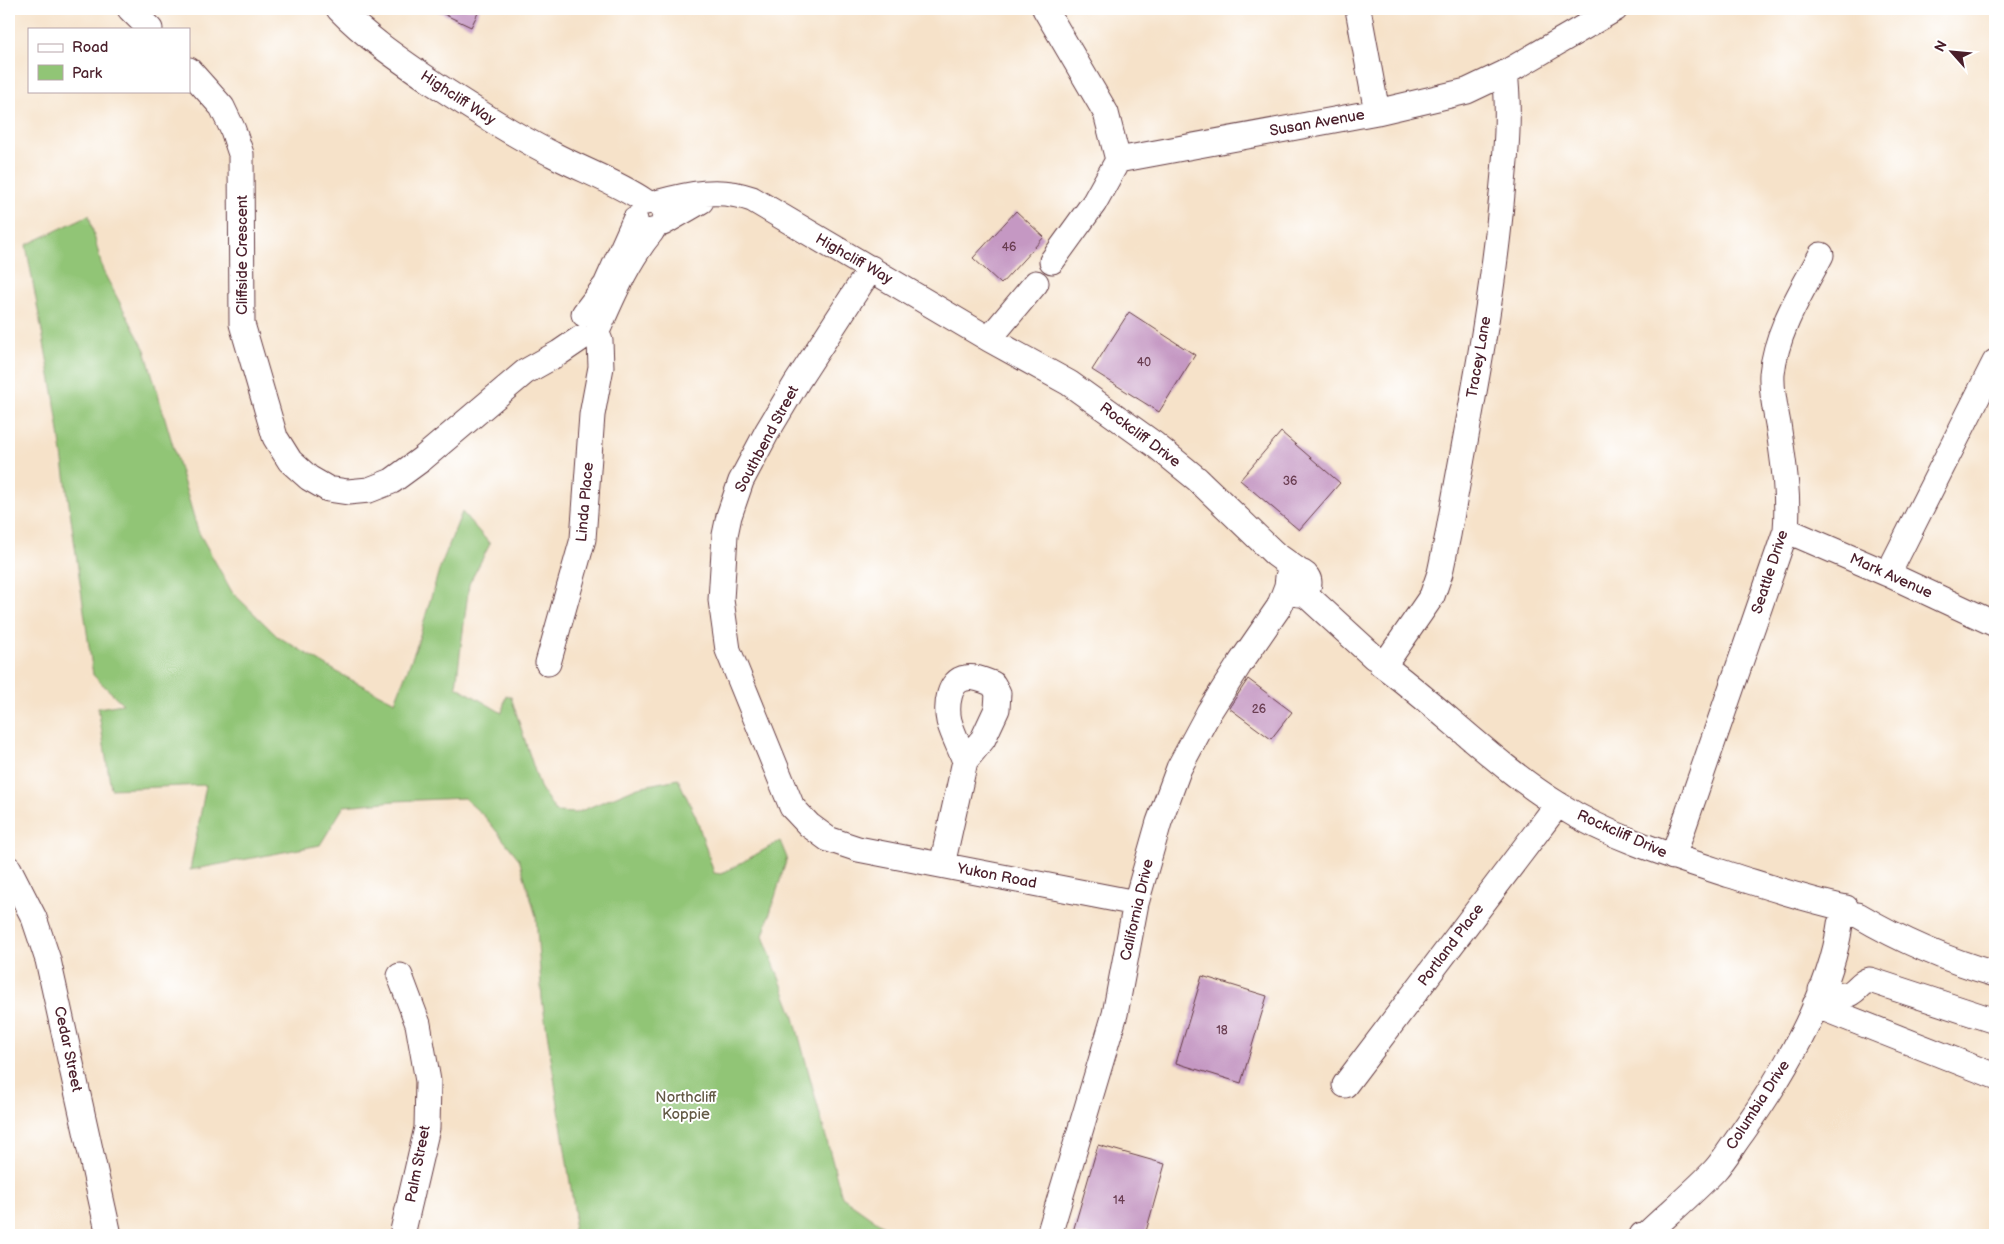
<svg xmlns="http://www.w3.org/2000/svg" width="2004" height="1244" font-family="'Balsamiq Sans',sans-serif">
  <rect width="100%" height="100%" fill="#fff"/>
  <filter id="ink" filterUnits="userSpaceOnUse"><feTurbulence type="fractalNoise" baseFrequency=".02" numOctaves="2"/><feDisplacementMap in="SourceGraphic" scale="10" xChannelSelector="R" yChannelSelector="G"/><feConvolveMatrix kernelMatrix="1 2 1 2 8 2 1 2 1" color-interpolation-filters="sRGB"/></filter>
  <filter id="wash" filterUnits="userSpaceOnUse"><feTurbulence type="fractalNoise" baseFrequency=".0096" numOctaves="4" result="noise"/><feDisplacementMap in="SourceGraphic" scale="20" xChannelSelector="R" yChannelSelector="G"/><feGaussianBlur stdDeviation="1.12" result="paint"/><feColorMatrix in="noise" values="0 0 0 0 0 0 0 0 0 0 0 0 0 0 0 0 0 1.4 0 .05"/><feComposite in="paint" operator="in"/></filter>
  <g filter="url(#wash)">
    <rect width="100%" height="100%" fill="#f6e2c9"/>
    <path fill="#91c576" stroke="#6e7250" d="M89,215L103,271L145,350L198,531L232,592L277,636L344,676L395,702L417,645L439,570L462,512L490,544L469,584L456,686L502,713L506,695L511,697L540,787L556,812L576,813L638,787L678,779L696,817L714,873L721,874L780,841L787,858L763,936L793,1014L842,1197L896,1235H572L575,1215L542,999L536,916L519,859L485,817L464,798L395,801L344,806L320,845L190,870L206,785L111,789L98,708L123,704L93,675L54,397L26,245Z"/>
    <g id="blocks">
      <path fill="#c598c3" d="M433,9H480L471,27Z
        M1016,211L1044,237L1001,284L973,258Z
        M1129,312L1195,355L1159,412L1092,370Z
        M1281,432L1340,483L1299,530L1240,480Z
        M1248,679L1292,712L1271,739L1229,708Z
        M1202,976L1267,996L1241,1083L1176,1063Z
        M1098,1145L1165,1164L1145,1235H1072Z"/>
    </g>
  </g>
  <g filter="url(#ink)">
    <use href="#blocks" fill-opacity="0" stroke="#643c43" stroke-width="1"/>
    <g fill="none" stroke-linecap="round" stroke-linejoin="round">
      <defs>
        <path id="minor" d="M130,9L150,29
          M339,9C368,39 403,62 438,86C475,110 512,134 552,154C584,171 617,182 646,202
          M1045,9L1106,113L1118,160
          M1358,9L1377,112
          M189,70L222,107L233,130L241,154L242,324L275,437L290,461L309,478L328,489L348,492L369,490L392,481L422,459L525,372L559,353L581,338
          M1118,160L1377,112L1467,91L1505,73L1615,9
          M656,203C688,194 720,187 752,199L989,339L1069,383L1154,444L1197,479L1275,554L1300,572
          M663,223L701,201
          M1052,261L1094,203L1118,160
          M871,268L797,382L767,432L741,481L729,516L725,535L721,600L728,650L792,807L809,825L828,839L858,849L1136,903
          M584,314L606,285L635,220
          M599,327C614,293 628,260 652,231
          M989,339L1036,283
          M1786,530L1888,574L1995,624
          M1888,574L1995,362
          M1303,592L1374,657
          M1392,654L1432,596L1440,573L1448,535C1468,422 1492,309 1502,194C1506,153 1510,114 1505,73
          M548,663L583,539L592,415L601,367L600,341L597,334
          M1381,664C1441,708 1496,766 1559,805C1611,838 1671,856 1730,875C1769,887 1807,900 1846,908
          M1673,857L1786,530C1789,493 1783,459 1778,424C1775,408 1771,390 1772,374C1776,331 1801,293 1821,255
          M942,865L965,761L983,739L997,709L998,693L993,684C985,681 975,676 966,678C948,680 946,707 949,721C953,735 960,748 965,761
          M9,869L34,918L48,960L109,1235
          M1858,915C1902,941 1946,960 1995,974
          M400,976L418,1024L428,1081L427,1128L402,1235
          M1821,990C1829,992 1839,996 1846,995C1856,993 1860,981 1870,980L1995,1021
          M1815,1005L1995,1076
          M1345,1085L1558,804
          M1049,1235L1115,1014L1136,903L1159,822L1179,768L1209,712L1239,665L1279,607L1287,586L1288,577L1296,571C1306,572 1312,580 1307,589L1299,594L1291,592L1287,586
          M1642,1235L1648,1233C1670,1212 1694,1192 1715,1170C1725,1159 1733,1145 1742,1133C1782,1076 1831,994 1840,924"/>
      </defs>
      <use href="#minor" stroke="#643c43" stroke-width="27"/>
      <use href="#minor" stroke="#fff" stroke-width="25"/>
    </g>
  </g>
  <g text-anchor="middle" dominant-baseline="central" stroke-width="4" stroke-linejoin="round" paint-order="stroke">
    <g font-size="12" fill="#693d51">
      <text x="1009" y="247">46</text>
      <text x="1144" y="362">40</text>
      <text x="1290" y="481">36</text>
      <text x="1259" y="709">26</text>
      <text x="1222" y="1030">18</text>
      <text x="1119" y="1200">14</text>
    </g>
    <g font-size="15" fill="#4a1f2b" stroke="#fff">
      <text transform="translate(458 98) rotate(33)">Highcliff Way</text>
      <text transform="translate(1317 123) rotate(-10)">Susan Avenue</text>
      <text transform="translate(242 255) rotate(-90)">Cliffside Crescent</text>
      <text transform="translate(854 259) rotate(30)">Highcliff Way</text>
      <text transform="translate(1479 357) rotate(-80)">Tracey Lane</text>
      <text transform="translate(1140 435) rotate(37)">Rockcliff Drive</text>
      <text transform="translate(767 439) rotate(-62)">Southbend Street</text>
      <text transform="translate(585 502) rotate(-85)">Linda Place</text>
      <text transform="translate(1770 572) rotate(-72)">Seattle Drive</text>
      <text transform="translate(1891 576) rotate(24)">Mark Avenue</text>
      <text transform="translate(1622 834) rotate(24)">Rockcliff Drive</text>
      <text transform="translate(997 876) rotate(11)">Yukon Road</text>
      <text transform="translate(1137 910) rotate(-77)">California Drive</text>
      <text transform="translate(1451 945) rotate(-53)">Portland Place</text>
      <text transform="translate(68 1049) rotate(78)">Cedar Street</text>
      <text transform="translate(1758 1105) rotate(-57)">Columbia Drive</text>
      <text transform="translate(418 1164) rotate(-79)">Palm Street</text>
    </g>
    <g font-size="15" fill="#635945" stroke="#fff">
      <text x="686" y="1097">Northcliff<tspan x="686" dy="17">Koppie</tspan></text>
    </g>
  </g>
  <rect width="2004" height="1244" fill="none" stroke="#fff" stroke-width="30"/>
  <rect x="28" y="28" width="162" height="65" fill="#ffffff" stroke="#b7a5aa"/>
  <rect x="38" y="44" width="25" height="8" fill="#ffffff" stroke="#b7a5aa"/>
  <text x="72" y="52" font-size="15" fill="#4a1f2b">Road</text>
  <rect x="38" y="65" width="25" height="15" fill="#91c576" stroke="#b7a5aa"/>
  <text x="72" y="78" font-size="15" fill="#4a1f2b">Park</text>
  <g transform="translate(1952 52) rotate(297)" stroke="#ffffff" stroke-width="4" paint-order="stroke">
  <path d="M0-4L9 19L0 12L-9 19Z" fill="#4a1f2b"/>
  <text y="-8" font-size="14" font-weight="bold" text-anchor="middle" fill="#4a1f2b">N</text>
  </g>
</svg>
